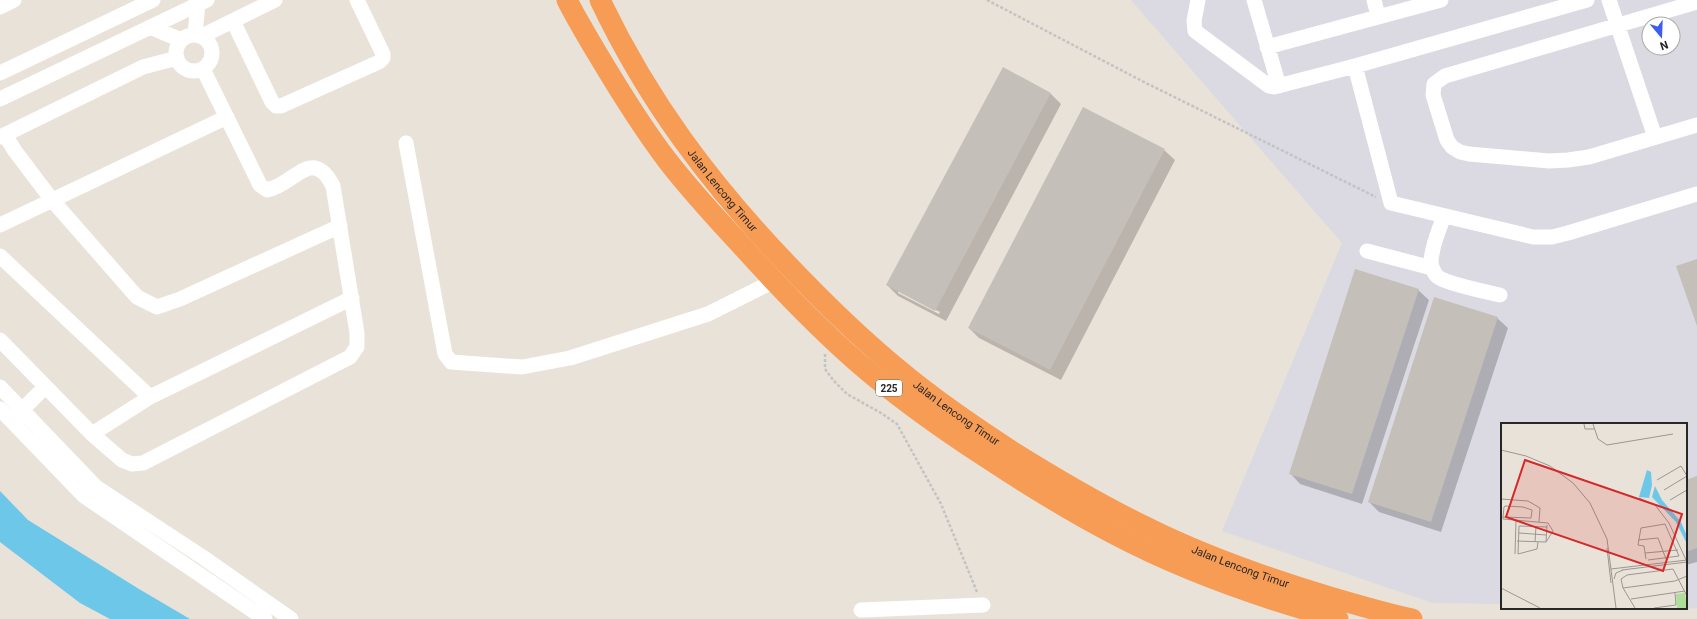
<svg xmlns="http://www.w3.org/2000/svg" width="1697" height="619" font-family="Roboto,sans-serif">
  <rect width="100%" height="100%" fill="#e9e2d8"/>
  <path fill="#dbd9e1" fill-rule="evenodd" d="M1131,0H1697V608L1682,609L1634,608H1686V424H1502V604L1433,603L1222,531L1342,243ZM1649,24H1673V48H1649Z"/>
  <path fill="#6dc7e9" d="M0,491L28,520L139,589L190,619H110L80,603L0,542Z"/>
  <path fill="#0003" fill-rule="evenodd" d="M1003,69L1051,94L1061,104L946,321L898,296L887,285ZM898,291L940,312L939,314L898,293Z
    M1164,150L1175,160L1061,380L979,338L969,328Z
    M1418,290L1429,300L1362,504L1300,484L1290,473Z
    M1497,318L1508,328L1441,532L1379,512L1369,502Z
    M1697,477V562L1686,565V481Z"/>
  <path fill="#c4bfb8" d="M1003,67L1051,93L935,311L886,285Z
    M1083,107L1165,149L1050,370L968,328Z
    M1697,259V326L1676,266Z
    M1355,269L1419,289L1352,494L1289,474Z
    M1434,297L1498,317L1431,522L1368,502Z
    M1697,476V548L1686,552V480Z"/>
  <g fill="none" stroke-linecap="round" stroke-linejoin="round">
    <path stroke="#c3c3c3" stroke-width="2.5" stroke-dasharray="3 2" stroke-linecap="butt" d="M987,0L1142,81L1376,197
      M825,354V369L834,381L847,394L881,413L897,424L941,504L977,592"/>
    <path stroke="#fff" stroke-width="15" d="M1198,0L1194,21L1195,31L1269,86L1274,87L1355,66L1587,0
      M1254,0L1279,86
      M1374,0L1378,16
      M1609,0L1655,137
      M1697,2L1445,76L1434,84L1433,95L1447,140L1452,147L1460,152L1469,154L1549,161L1568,160L1589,157L1697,125
      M0,7L14,0
      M233,21L272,102L276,106H281L379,62L383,58V54L357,0
      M150,27L181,40
      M195,34L198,4
      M176 53a18 18 0 1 1 36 0a18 18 0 1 1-36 0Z
      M202,36L275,0
      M1267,47L1441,0
      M1355,66L1391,203L1533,237H1552L1568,233L1697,194
      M0,73L153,0
      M0,99L207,0
      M5,135L15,151L52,200L137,297L157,307L180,299L340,226
      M0,137L143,67L177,58
      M406,143L445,354L451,362L522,367L570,358L708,314L774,281
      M1444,216C1439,230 1432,245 1431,261C1431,266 1434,274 1438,277C1447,284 1487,292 1500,295
      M0,225L227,117
      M1367,251L1432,268
      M0,256L150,397
      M0,340L92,434L122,460L132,464L143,463L350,357L357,347V333L333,186C312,145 294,185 267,190L260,185L203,69
      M0,387L96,487L204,558L291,619
      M0,409L84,496L265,619
      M16,416L45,387
      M92,434L150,397L352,298
      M861,610L983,605"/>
    <g stroke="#f79c55" stroke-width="21">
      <path d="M567,0C576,18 587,36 597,53C619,90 641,126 667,160C690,190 715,217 741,245C777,285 815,325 856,361C897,397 941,428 987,458C1028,485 1070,511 1114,534C1184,571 1261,598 1338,619"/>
      <path id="s1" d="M600,0C648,101 709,182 786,263C823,302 863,341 905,375C939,403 976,428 1013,452C1058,480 1104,507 1152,530C1209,558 1270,579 1330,597C1357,605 1385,613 1412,619"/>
    </g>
  </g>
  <g text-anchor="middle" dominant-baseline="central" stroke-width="3" stroke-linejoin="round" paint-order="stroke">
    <rect fill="#fff" stroke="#686868" stroke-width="1" x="876" y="380" width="26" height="16" rx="3"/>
    <g font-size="10" font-weight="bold" fill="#272727">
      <text x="889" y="388">225</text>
    </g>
    <g font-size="11" fill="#272727" stroke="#fff">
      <text stroke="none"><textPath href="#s1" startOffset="227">Jalan Lencong Timur</textPath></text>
      <text stroke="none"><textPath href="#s1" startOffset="551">Jalan Lencong Timur</textPath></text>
      <text stroke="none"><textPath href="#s1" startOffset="875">Jalan Lencong Timur</textPath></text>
    </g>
  </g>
  <g transform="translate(1501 423)">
    <rect width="186" height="186" fill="#e9e2d8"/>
    <path d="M184,170L186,185H176L175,171Z" fill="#aedf96"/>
    <path d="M146,47L150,49L151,62L148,75L138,74ZM154,63L161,77L180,99L186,113V121L175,99L151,74Z" fill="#6dc7e9"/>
    <path fill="none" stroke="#9b9791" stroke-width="1" d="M83,1L84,6H93M92,1L97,16L106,22L172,11M0,27L25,33L49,43L72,60L89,80L106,116L115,185M156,57L180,43L186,53M163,67L186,53M138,75L154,82L168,100L186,139M0,76L27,78L39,85L38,99M169,77L186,67M2,94L30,95L31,87L22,84L4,83L3,84L2,94V96L47,100L52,108L45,119M18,110L45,112M137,117L157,115L165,136M16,118L45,119M34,119L35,103M37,119L36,126L17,131L18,103L46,104M45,119L46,102M106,125L110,160M144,130L177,127M14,131L15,98M145,136L143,123L137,122L140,105L164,101L178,133L147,137M110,146L186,137M121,147L186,139M113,156L115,150L122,147M0,165L39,185M122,165L174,158L186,153M130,176L184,168M134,185L122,165L120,156L126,152L172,146L186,173M153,185L175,182L174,170"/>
    <path fill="#d62828" fill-opacity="0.15" stroke="#d62828" stroke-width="2" d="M24,37L181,91L162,148L5,94Z"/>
    <rect width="186" height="186" fill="none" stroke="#272727" stroke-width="2"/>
  </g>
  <g transform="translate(1661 36) rotate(161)"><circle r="19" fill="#ffffff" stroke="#a9a9a9"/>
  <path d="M0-3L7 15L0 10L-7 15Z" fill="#3c5df2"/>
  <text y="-6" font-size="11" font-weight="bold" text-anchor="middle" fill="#272727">N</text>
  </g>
</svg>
